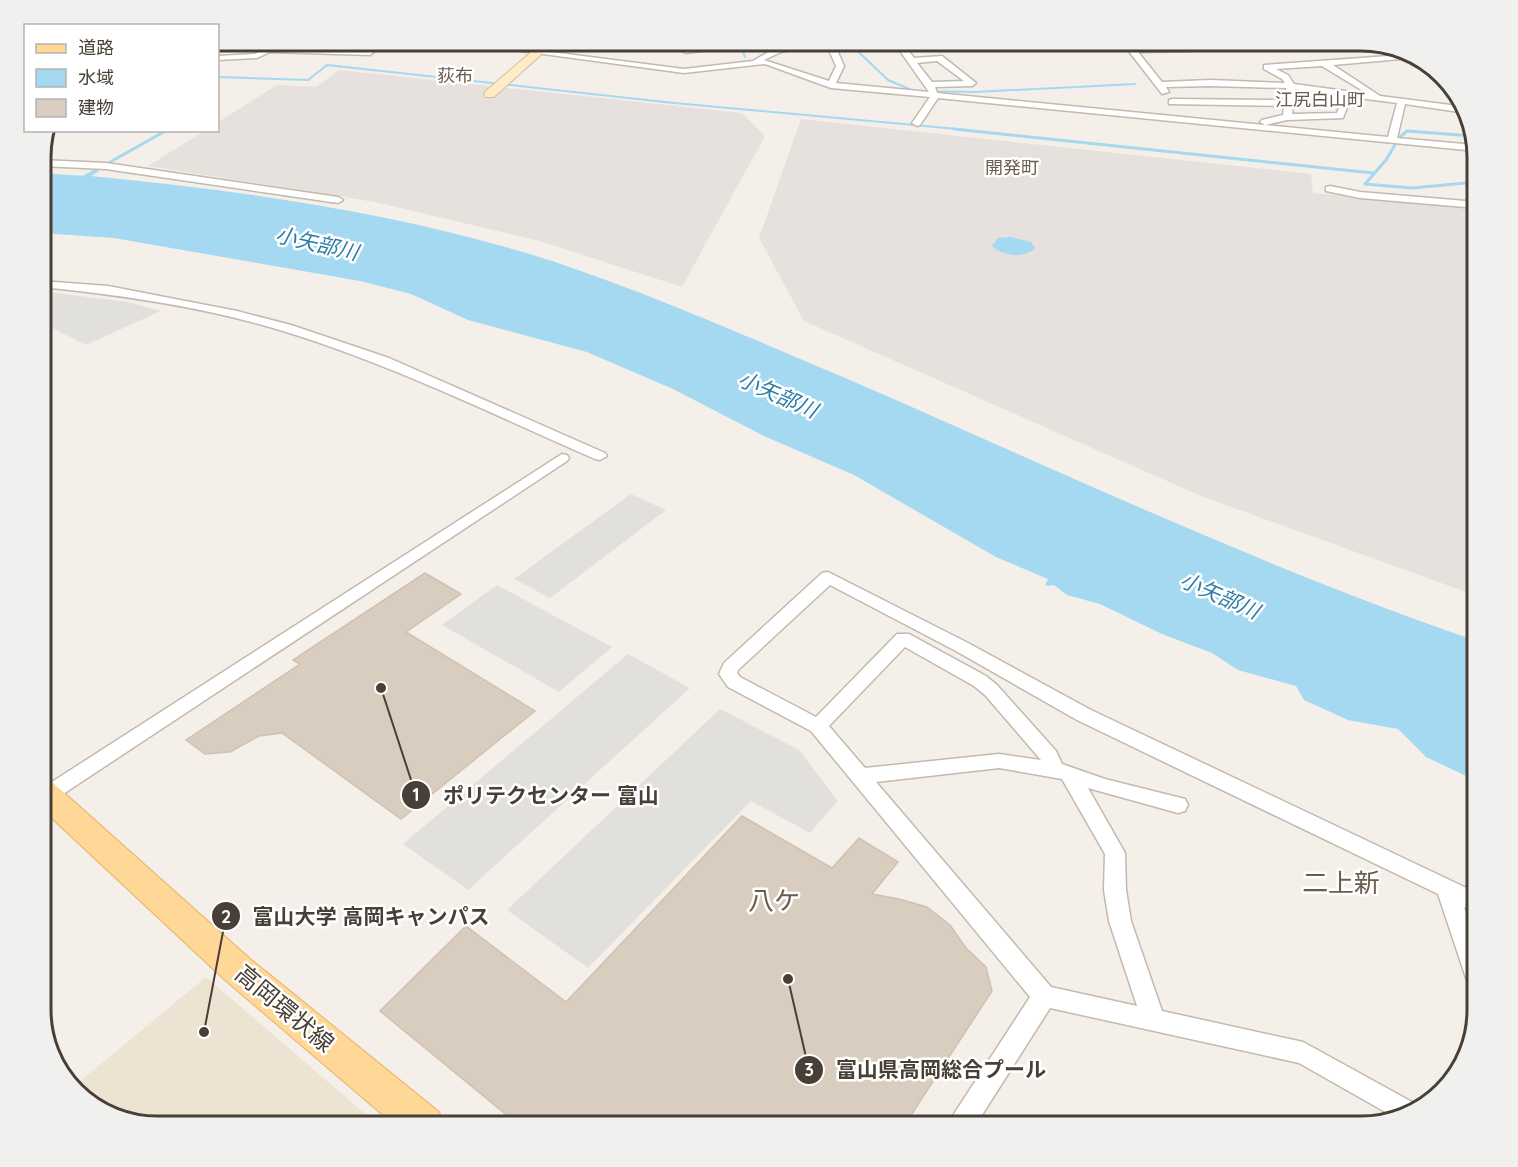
<svg xmlns="http://www.w3.org/2000/svg" width="1518" height="1167" font-family="Quicksand,'Noto Sans JP',sans-serif">
  <rect width="100%" height="100%" fill="#f4efe8"/>
  <path fill="#e7e1dd" d="M339,70L742,113L765,136L682,287L540,241L375,202L148,166L204,131L218,130V122L277,85L316,87Z
    M801,119L1311,174L1313,193L1477,207V596L1201,496L804,321L759,238Z"/>
  <path fill="#ede3d2" d="M206,977L379,1126H157L86,1102L73,1087Z"/>
  <path fill="#e2e0dd" d="M41,291L127,302L161,311L86,345L41,322Z
    M631,494L666,510L550,598L514,579Z
    M497,585L612,647L559,692L442,625Z
    M628,654L690,688L468,890L403,844Z
    M720,709L799,750L838,801L810,833L751,801L588,968L507,910Z"/>
  <path fill="#a4d9f1" d="M94,171H99L91,176C246,191 407,214 555,262C653,295 748,337 843,377C1053,468 1261,567 1477,641V781L1426,757L1398,729L1348,720L1304,700L1296,686L1238,670L1212,653L1162,634L1100,604L1067,595L1054,585L1048,586L1045,585L1048,579L996,557L854,475L764,436L673,389L587,352L468,320L411,294L360,281L114,238L41,233V173L85,176Z
    M1011,237L1031,242L1035,248C1025,259 1002,256 992,246L998,238Z"/>
  <g fill="none" stroke-linecap="round" stroke-linejoin="round">
    <path stroke="#a4d9f1" stroke-width="2" d="M847,41L888,80L914,91L975,92L1135,84
      M745,57L743,52L762,45L795,41
      M218,77L308,80L327,65L674,103L968,130"/>
    <path stroke="#a4d9f1" stroke-width="3" d="M954,129L1373,173
      M1473,136L1407,131L1399,138L1386,160L1365,184L1412,188L1477,182
      M80,179L167,130"/>
  </g>
  <path fill="#d9cdc0" stroke="#d1c1b0" stroke-width="1.5" d="M425,573L461,594L406,632L535,711L401,819L282,733L259,736L230,752L205,754L186,740L300,664L293,660Z
    M742,816L832,868L859,838L898,862L872,894L899,899L927,907L950,925L966,948L986,967L992,991L904,1126H520L380,1011L466,926L566,1002Z"/>
  <g fill="none" stroke-linecap="round" stroke-linejoin="round">
    <defs>
      <path id="street" d="M278,41H286L277,48L368,51L379,41H387L370,55L270,52L257,58L218,60V56L255,54Z
        M448,41H466L684,69L753,61L770,51L802,43H805V47L781,52L764,60L829,81L836,66L825,41H833L844,66L836,83L929,92L893,41H901L914,58L942,56L976,83L972,86L935,87L937,93L1388,137L1397,103L1351,97L1343,118L1287,120L1265,125L1260,122L1262,120L1283,115L1284,106L1169,104V100L1172,99L1285,100L1286,88L1211,86L1166,87L1169,92L1162,94L1121,41H1129L1134,48L1193,47L1227,41H1241L1193,51L1138,52L1162,82L1211,80L1285,83L1282,79L1264,69V65L1403,55L1412,58L1333,65L1380,96L1466,107V113L1405,104L1397,138L1475,145L1476,151L938,98L920,125L917,126L912,123L930,97L831,88L765,64L684,73ZM937,61L964,81L932,82L917,63ZM1322,66L1368,94L1294,84L1288,75L1276,69ZM1295,89L1343,96L1337,113L1292,114Z
        M626,41C638,40 649,46 661,47C669,47 678,43 685,47L659,51Z
        M734,41H742L747,45L686,53L682,51L736,43Z
        M41,160L106,163L338,197L343,200L338,203L106,169L41,166Z
        M1330,186L1360,192L1477,202V208L1360,198L1326,191V187Z
        M41,281L108,286L237,311L291,325L389,358L605,453L607,456L600,460L595,459C492,414 391,364 283,331C205,307 122,295 41,287Z
        M562,454L567,455L569,458L567,461L54,800L47,803L41,801V789Z
        M828,572L968,643L1091,710L1477,893V912L1464,907L1477,947V988L1469,985L1466,978L1438,894L1077,720L956,651L830,585L738,670L737,673L740,677L816,717L897,634H909L986,676L997,685L1056,751L1062,764L1105,779L1185,799L1188,805L1185,811L1178,813L1088,788L1125,853L1126,890L1131,921L1162,1011L1303,1042L1421,1107L1412,1115L1396,1118L1299,1063L1050,1008L975,1126H949L952,1117L1030,997L811,731L728,687L719,674L724,663L822,573ZM905,647L974,686L985,695L1041,760L999,754L865,768L829,726ZM999,768L1062,779L1105,854L1104,890L1109,921L1137,1006L1051,987L876,782Z"/>
      <path id="secondary" d="M544,41H556L494,97H486L484,94L486,91Z"/>
      <path id="primary" d="M41,778L52,782L249,958L439,1112L444,1126H396L225,980L41,808Z"/>
    </defs>
    <use href="#street" stroke="#c3b9ad" stroke-width="3"/>
    <use href="#secondary" stroke="#d4bf98" stroke-width="2"/>
    <use href="#primary" stroke="#e5b365" stroke-width="2"/>
    <use href="#street" fill="#fff" fill-rule="evenodd"/>
    <use href="#secondary" fill="#ffecc7" fill-rule="evenodd"/>
    <use href="#primary" fill="#ffd796" fill-rule="evenodd"/>
  </g>
  <g text-anchor="middle" dominant-baseline="central" stroke-width="5" stroke-linejoin="round" paint-order="stroke">
    <g font-size="18" fill="#6b5c4e" stroke="#fff">
      <text x="455" y="75">荻布</text>
      <text x="1320" y="99">江尻白山町</text>
      <text x="1012" y="167">開発町</text>
    </g>
    <g font-size="21" font-style="italic" fill="#2b7da5" stroke="#fff">
      <text transform="translate(317 243) rotate(13)">小矢部川</text>
      <text transform="translate(778 394) rotate(24)">小矢部川</text>
      <text transform="translate(1220 595) rotate(24)">小矢部川</text>
    </g>
    <g font-size="24" fill="#483f36" stroke="#fff">
      <text transform="translate(285 1008) rotate(40)">高岡環状線</text>
    </g>
    <g font-size="26" fill="#6b5c4e" stroke="#fff">
      <text x="1341" y="882">二上新</text>
      <text x="774" y="900">八ケ</text>
    </g>
  </g>
  <path d="M0 0H1518V1167H0ZM157 51H1361A106 106 0 0 1 1467 157V1010A106 106 0 0 1 1361 1116H157A106 106 0 0 1 51 1010V157A106 106 0 0 1 157 51Z" fill="#f0f0ef" fill-rule="evenodd"/>
  <path fill="none" stroke="#483f36" stroke-width="3" d="M157 51H1361A106 106 0 0 1 1467 157V1010A106 106 0 0 1 1361 1116H157A106 106 0 0 1 51 1010V157A106 106 0 0 1 157 51Z"/>
  <path fill="none" stroke="#483f36" stroke-width="2" d="M381 688L416 795M204 1032L226 916M788 979L809 1070"/>
  <g fill="#483f36" stroke="#fff" stroke-width="2">
    <circle cx="381" cy="688" r="6"/>
    <circle cx="204" cy="1032" r="6"/>
    <circle cx="788" cy="979" r="6"/>
    <circle cx="416" cy="795" r="15"/>
    <circle cx="226" cy="916" r="15"/>
    <circle cx="809" cy="1070" r="15"/>
  </g>
  <g font-size="18" text-anchor="middle" font-weight="bold" fill="#fff">
    <text x="416" y="801">1</text>
    <text x="226" y="923">2</text>
    <text x="809" y="1076">3</text>
  </g>
  <g font-size="21" text-anchor="middle" font-weight="bold" fill="#483f36" stroke="#fff" stroke-width="5" stroke-linejoin="round" paint-order="stroke">
    <text x="551" y="803">ポリテクセンター 富山</text>
    <text x="371" y="924">富山大学 高岡キャンパス</text>
    <text x="941" y="1077">富山県高岡総合プール</text>
  </g>
  <rect x="24" y="24" width="195" height="108" fill="#ffffff" stroke="#b6b2af" stroke-width="1.5"/>
  <rect x="36" y="44" width="30" height="9" fill="#ffd796" stroke="#b6b2af" stroke-width="1.5"/>
  <text x="78" y="54" font-size="18" fill="#483f36">道路</text>
  <rect x="36" y="69" width="30" height="18" fill="#a4d9f1" stroke="#b6b2af" stroke-width="1.5"/>
  <text x="78" y="84" font-size="18" fill="#483f36">水域</text>
  <rect x="36" y="99" width="30" height="18" fill="#d9cdc0" stroke="#b6b2af" stroke-width="1.5"/>
  <text x="78" y="114" font-size="18" fill="#483f36">建物</text>
</svg>
